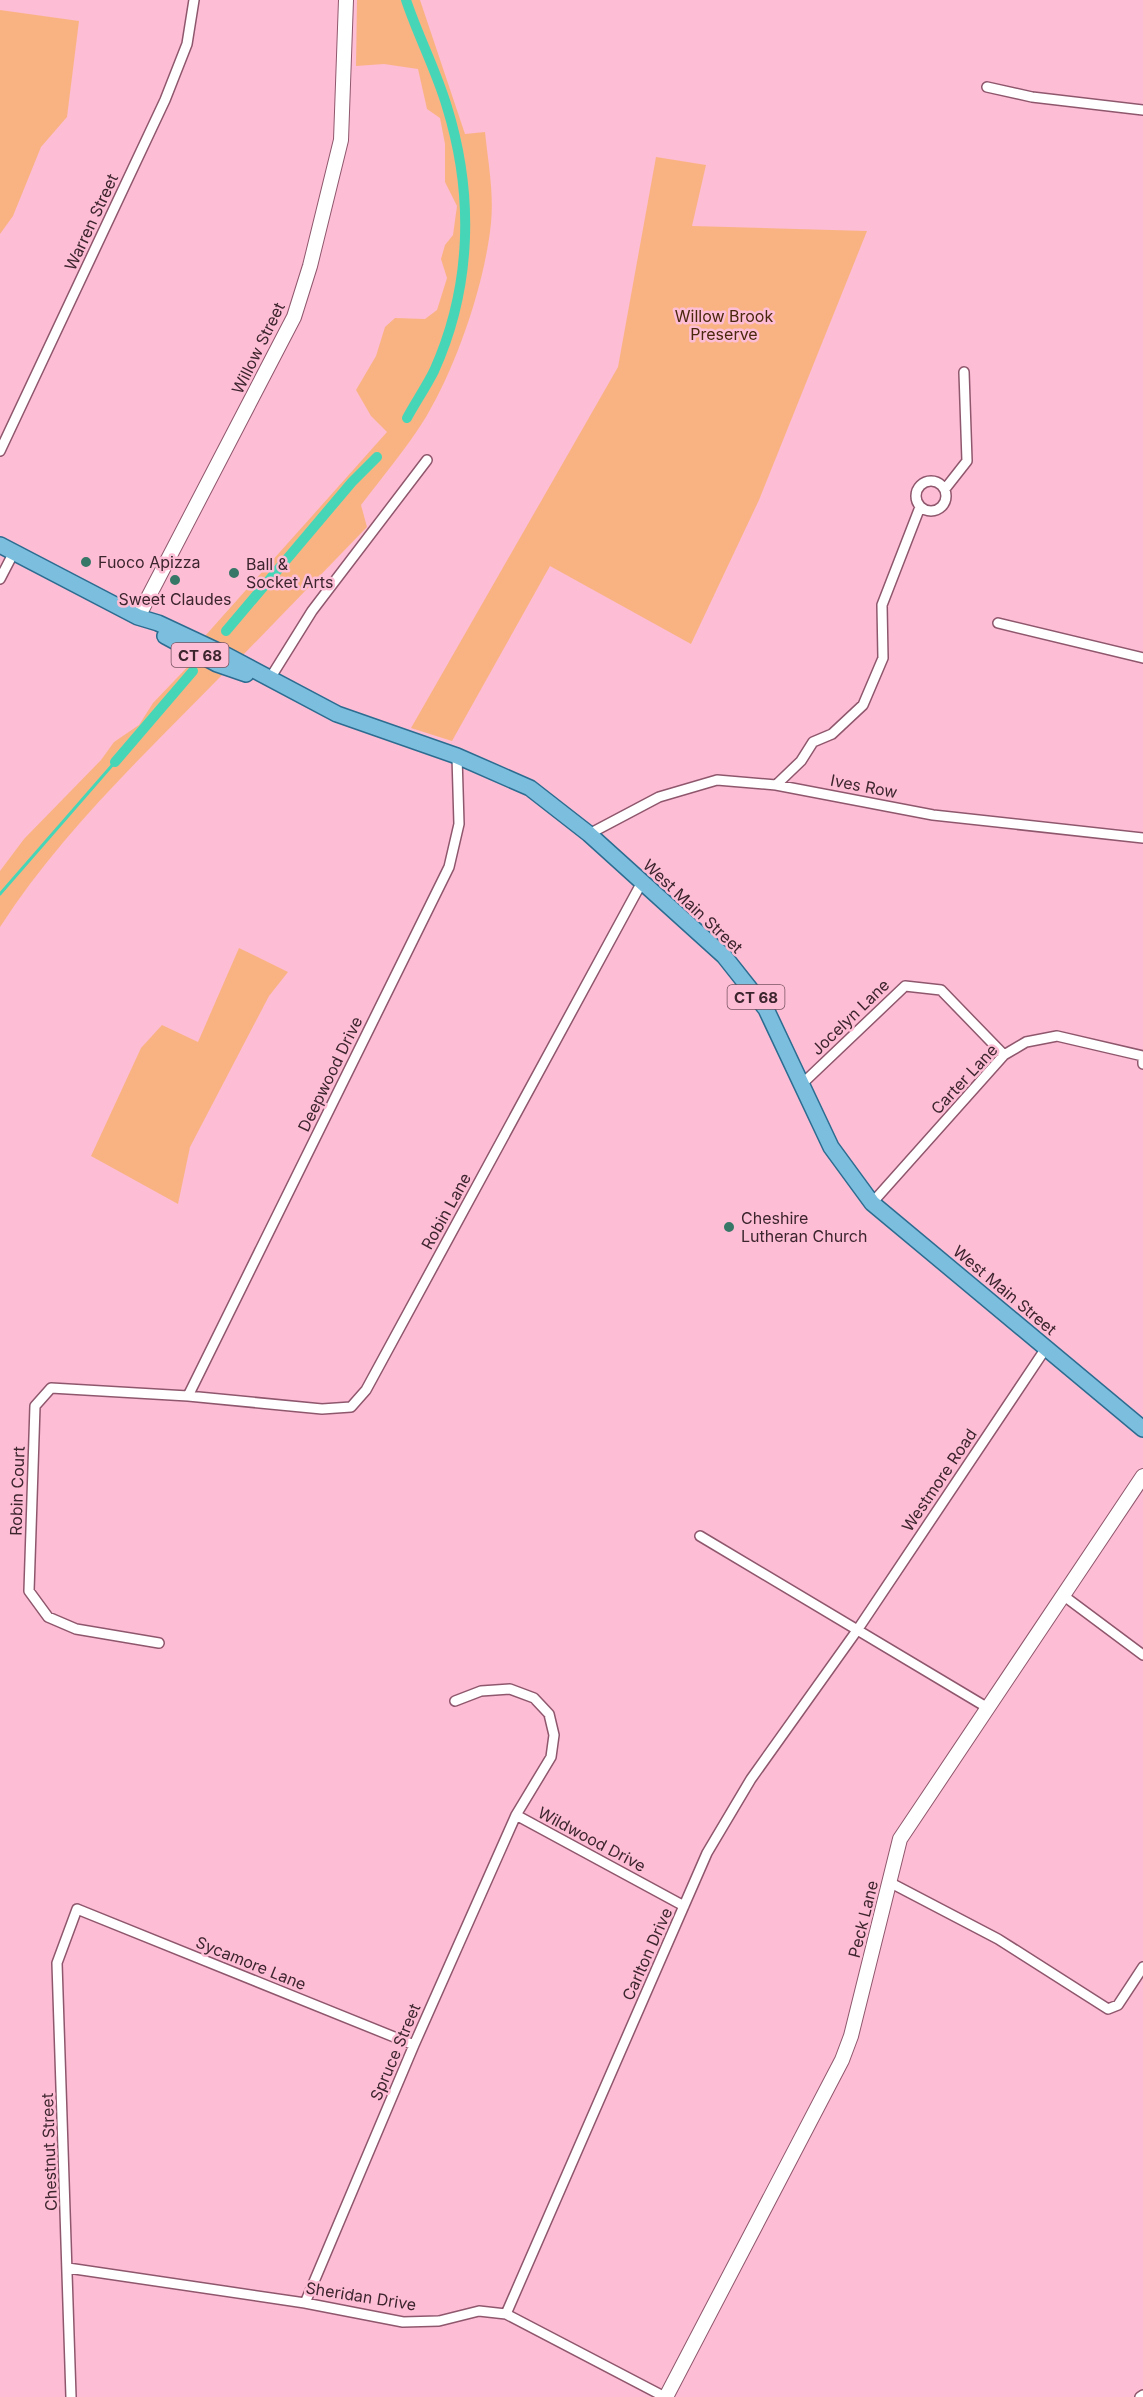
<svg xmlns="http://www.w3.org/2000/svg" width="1143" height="2397" font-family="Inter,sans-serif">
  <rect width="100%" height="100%" fill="#fdbdd4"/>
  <path fill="#f9b383" d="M357,0H420L465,134L485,132C488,162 494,192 491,223C485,283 457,365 426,417C407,448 383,476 361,505L367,527L243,655L205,636L387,432L371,416L356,390L376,356L385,327L395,318L425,319L437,310L447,278L441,259L445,245L453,235L457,206L445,182V144L440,118L427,109L418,69L384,64L356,66Z
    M0,10L79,21L67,117L41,147L13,216L0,234Z
    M656,157L706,165L692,226L867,231L759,500L691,644L550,566L452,741L411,728L618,367Z
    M197,657L226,671C146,753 62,831 0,927V871L24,839L101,760L114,742L139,725L153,703Z
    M239,948L288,972L269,996L190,1147L178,1204L91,1156L141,1048L162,1025L198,1042Z"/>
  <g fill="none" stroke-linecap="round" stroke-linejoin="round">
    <path stroke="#46d6b7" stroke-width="3" d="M0,894L115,762"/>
    <path stroke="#46d6b7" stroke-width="10" d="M406,0C418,36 436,70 447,107C474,194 472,287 434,371C426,387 415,403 407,418
      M226,631L352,482L377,457
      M115,762L193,671"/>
    <defs>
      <path id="street" d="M987,87L1032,97L1143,110
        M0,451L165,100L187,44L194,0
        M916 496a15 15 0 1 1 30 0a15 15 0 1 1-30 0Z
        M945,489L967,461L964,372
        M0,579L14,552
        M998,623L1143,658
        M269,680L312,611L427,460
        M776,785L801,761L813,742L832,734L863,705L883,658L882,605L920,507
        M589,834L659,797L717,780L776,785L933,815L1143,838
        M802,1084L905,986L941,990L1004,1055
        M872,1203L1004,1055L1026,1042L1057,1036L1143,1056V1064
        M188,1396L449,867L459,824L457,756
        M700,1536L988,1708
        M1064,1596L1143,1655
        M159,1643L76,1629L48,1617L29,1591L35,1406L51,1388L188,1396L322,1409L351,1407L366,1390L642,882
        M516,1815L684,1906
        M889,1882L998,1939L1108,2009L1118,2005L1143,1967
        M68,2268L305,2303L403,2322L439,2321L479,2311L506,2314L665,2397
        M305,2303L414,2045L516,1815L551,1757L554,1735L549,1714L534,1698L510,1689L481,1691L455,1701
        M506,2314L707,1853L751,1779L858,1629L1046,1348
        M71,2397L57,1963L77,1909L414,2045
        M1140,2397L1143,2395"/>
      <path id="secondary" d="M138,617L294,317L310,266L341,140L346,0
        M666,2397L842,2060L851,2036L900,1839L1143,1476"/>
      <path id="primary" d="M0,545L138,617L158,623L222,653L337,714L457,756L530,788L589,834L724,956L766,1009L831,1147L872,1203L1143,1429
        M165,636L217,664L246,674"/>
    </defs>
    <use href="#street" stroke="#8f576d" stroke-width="12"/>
    <use href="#secondary" stroke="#8f576d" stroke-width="16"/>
    <use href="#primary" stroke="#2c6c91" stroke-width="18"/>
    <use href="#street" stroke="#fff" stroke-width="9"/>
    <use href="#secondary" stroke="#fff" stroke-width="14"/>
    <use href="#primary" stroke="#7bbedd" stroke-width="15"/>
  </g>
  <g fill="#367768" stroke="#fdbdd4" stroke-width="2">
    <circle cx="86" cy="562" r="6"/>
    <circle cx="234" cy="573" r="6"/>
    <circle cx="175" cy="580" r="6"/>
    <circle cx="729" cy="1227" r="6"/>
  </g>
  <g text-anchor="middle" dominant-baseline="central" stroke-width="5" stroke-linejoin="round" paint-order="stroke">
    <g fill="#fdbdd4" stroke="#775360" stroke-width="1.5">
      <rect x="171.5" y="643" width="57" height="24" rx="4.5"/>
      <rect x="727.5" y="985" width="57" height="24" rx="4.5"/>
    </g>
    <g font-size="15" font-weight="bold" fill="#3d252e">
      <text x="200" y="655">CT 68</text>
      <text x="756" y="997">CT 68</text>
    </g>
    <g font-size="16" fill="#3d252e" stroke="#fdbdd4">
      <text transform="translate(91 222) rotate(-65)">Warren Street</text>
      <text transform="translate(258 348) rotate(-64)">Willow Street</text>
      <text transform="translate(864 786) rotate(11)">Ives Row</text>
      <text transform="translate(693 906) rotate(43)">West Main Street</text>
      <text transform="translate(850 1017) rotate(-44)">Jocelyn Lane</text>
      <text transform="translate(330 1074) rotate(-64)">Deepwood Drive</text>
      <text transform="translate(964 1079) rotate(-47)">Carter Lane</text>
      <text transform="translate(446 1211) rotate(-61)">Robin Lane</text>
      <text transform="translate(1005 1290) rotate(40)">West Main Street</text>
      <text transform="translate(939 1480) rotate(-56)">Westmore Road</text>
      <text transform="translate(17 1491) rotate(-88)">Robin Court</text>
      <text transform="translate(592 1839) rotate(28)">Wildwood Drive</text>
      <text transform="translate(863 1919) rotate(-76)">Peck Lane</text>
      <text transform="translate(647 1954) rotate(-66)">Carlton Drive</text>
      <text transform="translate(251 1963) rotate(22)">Sycamore Lane</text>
      <text transform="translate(395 2052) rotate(-67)">Spruce Street</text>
      <text transform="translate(49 2152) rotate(-92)">Chestnut Street</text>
      <text transform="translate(361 2296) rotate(9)">Sheridan Drive</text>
    </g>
    <g font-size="16" fill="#4a280d" stroke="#fdbdd4">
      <text x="724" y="316">Willow Brook<tspan x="724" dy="18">Preserve</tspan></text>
    </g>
    <g font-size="16" fill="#3d252e" stroke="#fdbdd4" text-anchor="start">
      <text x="98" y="562">Fuoco Apizza</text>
      <text x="246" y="564">Ball &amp;<tspan x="246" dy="18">Socket Arts</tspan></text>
      <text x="175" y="599" text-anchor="middle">Sweet Claudes</text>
      <text x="741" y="1218">Cheshire<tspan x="741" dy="18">Lutheran Church</tspan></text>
    </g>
  </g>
</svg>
